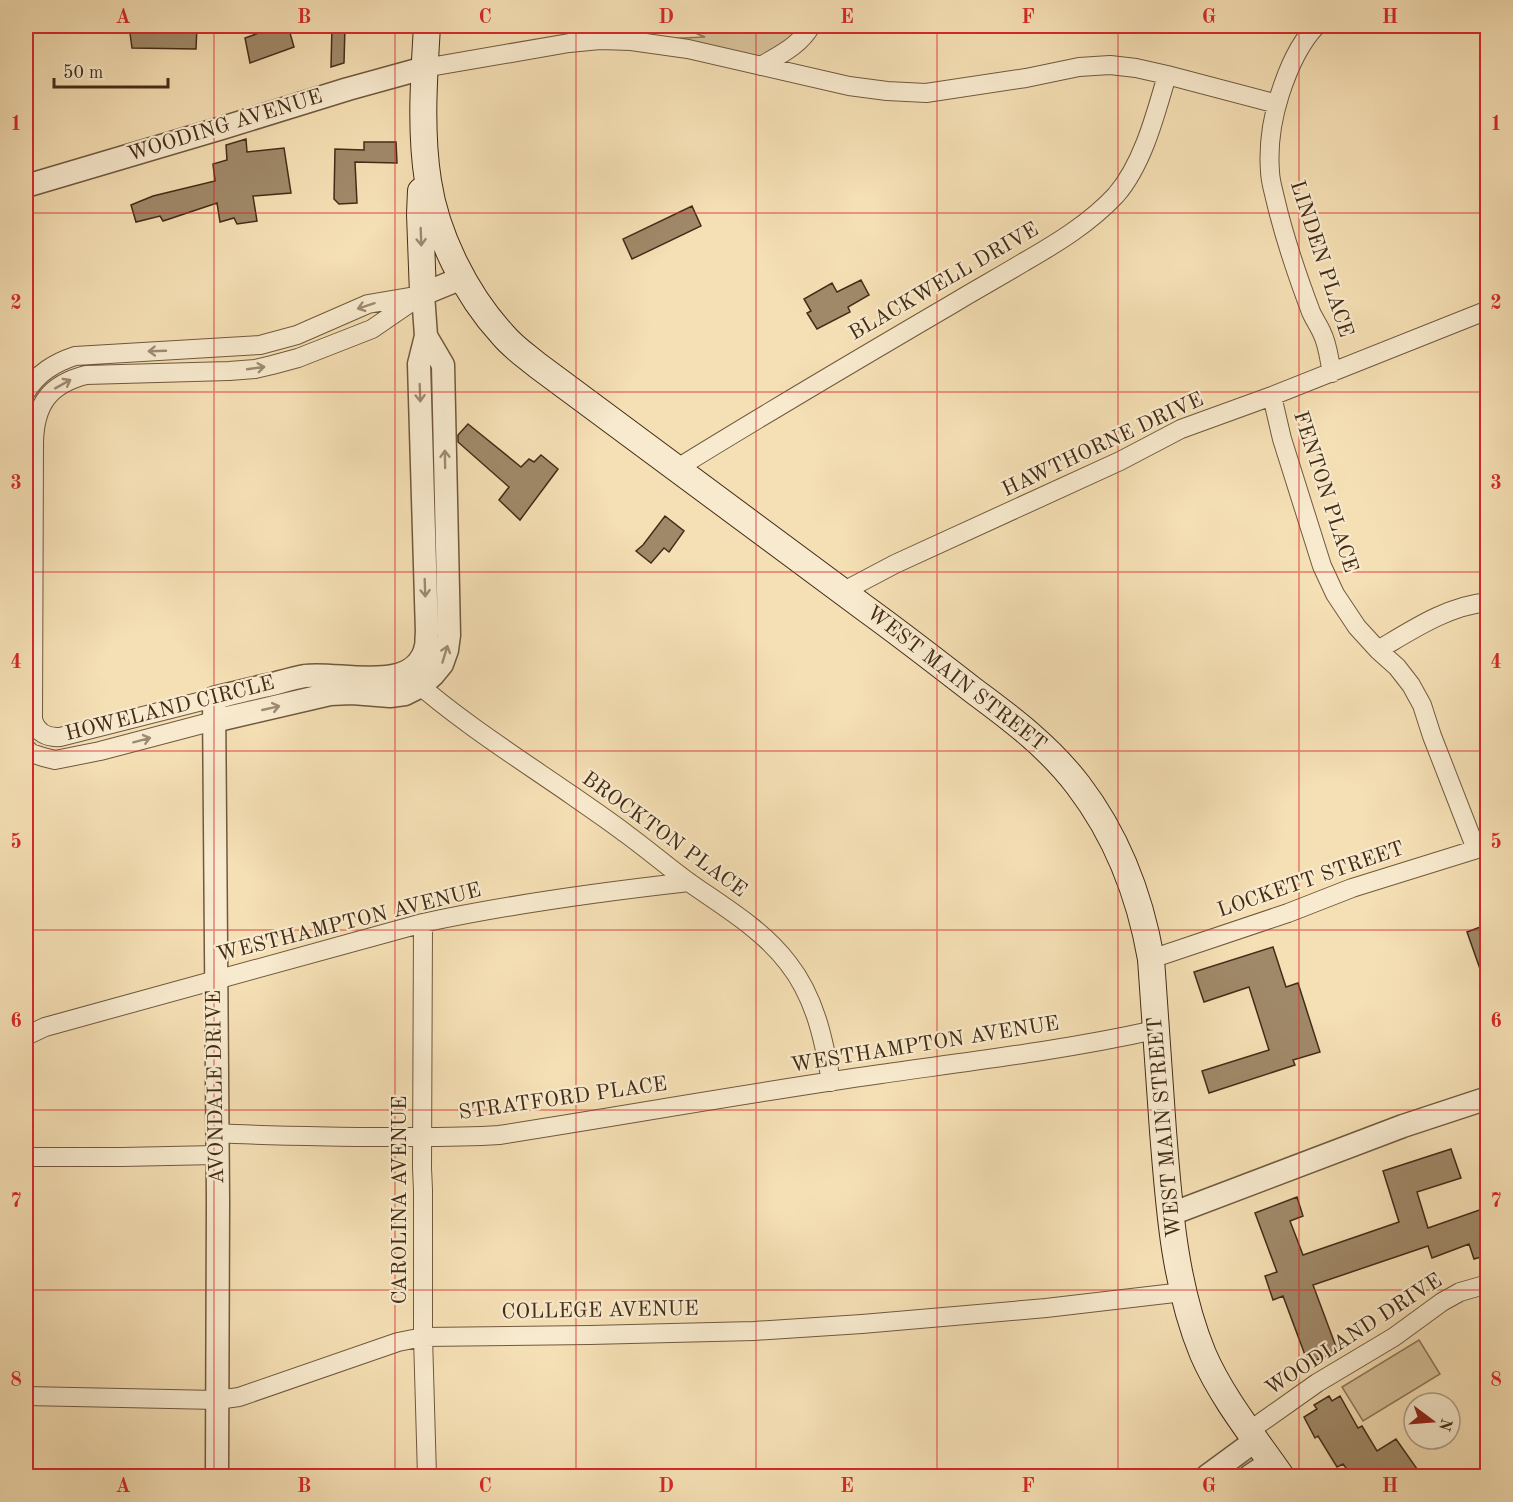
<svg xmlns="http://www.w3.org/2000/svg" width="1513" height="1502" font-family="'Old Standard TT',serif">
  <rect width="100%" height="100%" fill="#f5dfb4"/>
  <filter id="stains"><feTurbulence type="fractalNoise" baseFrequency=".00333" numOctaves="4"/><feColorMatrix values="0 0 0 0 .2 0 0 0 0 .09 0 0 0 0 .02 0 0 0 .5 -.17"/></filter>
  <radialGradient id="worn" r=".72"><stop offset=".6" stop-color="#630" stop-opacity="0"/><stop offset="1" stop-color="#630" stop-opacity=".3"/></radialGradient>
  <path fill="#d7c199" stroke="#8e7658" stroke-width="1.5" d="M678,26H809L761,66L688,49L569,43L705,37Z
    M1419,1340L1440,1374L1363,1421L1342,1387Z"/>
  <path fill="#a08969" stroke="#442c17" stroke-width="1.5" d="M129,26H197L196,49L132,48Z
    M260,26H288L294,47L250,63L245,38L262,32Z
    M332,26H345L344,63L331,67Z
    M246,139L247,152L284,148L291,193L253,196L257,221L237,224L234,218L220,222L217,203L163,221L160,216L136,222L131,205L153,196L215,181L213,164L227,160L226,145Z
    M364,142H396L397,163L355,162L357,203L339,204L334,199L335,149L364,150Z
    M692,206L701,226L632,259L623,239Z
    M861,280L869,295L848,307L850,312L817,329L807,313L811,311L804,299L832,283L837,292Z
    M468,424L521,467L529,459L534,462L541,455L558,469L520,520L499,500L509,487L458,442V435Z
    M665,516L684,531L669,552L664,548L651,563L636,551L643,545Z
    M1488,924V986H1486L1467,932Z
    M1273,947L1286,987L1298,983L1320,1052L1293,1060L1295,1065L1209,1093L1202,1071L1269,1050L1249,987L1204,1002L1194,972Z
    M1451,1149L1461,1178L1417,1192L1428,1228L1488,1207V1255L1474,1259L1469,1244L1432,1258L1428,1246L1313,1285L1338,1352L1308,1363L1283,1296L1273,1300L1265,1276L1277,1272L1255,1213L1297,1197L1303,1216L1290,1221L1303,1255L1399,1222L1383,1171Z
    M1329,1396L1332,1401L1340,1396L1358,1428L1362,1426L1377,1451L1396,1439L1422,1476H1352L1343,1464L1337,1467L1318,1436L1315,1438L1304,1417L1317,1409L1314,1405Z"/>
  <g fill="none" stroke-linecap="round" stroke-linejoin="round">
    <defs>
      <path id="minor" d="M1316,26C1298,45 1288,69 1280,94C1272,119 1268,145 1270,171C1270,180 1273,189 1275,198C1284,237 1297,275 1311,312C1314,319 1319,326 1322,333C1328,345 1329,359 1332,373
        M761,66C781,54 799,46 811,26
        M424,68L569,43L600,40L631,41L688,49L849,86L887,91L926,93L1026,78L1079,67L1110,65L1136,68L1167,75L1277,104
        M26,392C38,373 54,363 75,356L260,345L297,335L368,304L415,296
        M1272,396L1282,439L1322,566L1335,594L1357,627L1378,650L1397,667L1411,685L1422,705L1432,736L1476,849
        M676,469C768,412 860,358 954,303C977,289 1001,276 1024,262C1057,243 1090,223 1116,195C1143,164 1156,113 1167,75
        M842,592L895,564L1120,461L1181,429L1272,396L1488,310
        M1378,650C1412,630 1447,606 1488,602
        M411,678C461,722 518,758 573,796C590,808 608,820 625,833C647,849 668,867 690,883C724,907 762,929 788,963C815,997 824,1040 831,1082
        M214,698L60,737C47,738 37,733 33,720L34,442C35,404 50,384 86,375L229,371L255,369L272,365L298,358L372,329L423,294
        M26,748L31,753L43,757L55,760L100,751L214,721
        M423,923L422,1168L423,1190V1337L427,1476
        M1151,959L1288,913L1352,888L1487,846
        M26,1036L45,1027L423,923C510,904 600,892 689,882
        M217,1133C266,1136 315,1136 365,1137C410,1137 455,1138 499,1135C627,1115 754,1092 881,1074C973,1061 1065,1050 1155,1030
        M26,1157H121L217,1155
        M26,1396L217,1400L239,1397L398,1342L423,1337L590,1335L754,1331L862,1324L1046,1308L1183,1292
        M1249,1431L1317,1383L1394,1337L1442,1302L1460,1292L1488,1284"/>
      <path id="tertiary" d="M26,186L222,128L348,89L424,68
        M214,721L330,694L352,693L390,696L405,694L421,686L433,675L442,664L447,650L449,635L443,365L426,336
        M1171,1214L1403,1126L1488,1098
        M217,1476L218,1199L214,698C234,693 253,688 273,684C284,681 294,678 305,676C339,671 416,696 426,646C427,642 426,637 427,633L419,364L426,336L423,294L462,278
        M1207,1476L1256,1440
        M1250,1476L1271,1462"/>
      <path id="secondary" d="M427,26C424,77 420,130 428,181C436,235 466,295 503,335C513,347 526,356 537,365C646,447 756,528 866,609C902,635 938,663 974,691C1012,719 1049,747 1078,785C1117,836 1140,896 1151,959C1155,1016 1159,1074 1163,1131C1169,1206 1174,1284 1203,1354C1222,1398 1254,1437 1281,1476
        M421,191L420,214L423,294"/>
    </defs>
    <use href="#minor" stroke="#70593e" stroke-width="20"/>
    <use href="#tertiary" stroke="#70593e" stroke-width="25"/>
    <use href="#secondary" stroke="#442c17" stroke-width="28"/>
    <use href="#minor" stroke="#f8eace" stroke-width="18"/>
    <use href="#tertiary" stroke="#f8eace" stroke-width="22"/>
    <use href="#secondary" stroke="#f8eace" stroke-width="26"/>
  </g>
  <defs><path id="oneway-shaft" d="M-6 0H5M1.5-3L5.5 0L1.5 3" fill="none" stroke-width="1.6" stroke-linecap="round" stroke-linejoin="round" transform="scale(1.5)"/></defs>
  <g stroke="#9e8b72">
    <use href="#oneway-shaft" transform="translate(421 237) rotate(88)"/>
    <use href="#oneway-shaft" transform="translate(366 306) rotate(162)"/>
    <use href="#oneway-shaft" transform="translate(157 351) rotate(178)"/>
    <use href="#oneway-shaft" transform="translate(256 368) rotate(-8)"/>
    <use href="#oneway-shaft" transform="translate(63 384) rotate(-29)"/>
    <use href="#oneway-shaft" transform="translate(420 393) rotate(88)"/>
    <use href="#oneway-shaft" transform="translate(445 459) rotate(-91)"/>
    <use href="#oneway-shaft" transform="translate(425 588) rotate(88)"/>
    <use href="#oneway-shaft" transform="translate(445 654) rotate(-73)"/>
    <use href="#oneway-shaft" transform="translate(271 708) rotate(-13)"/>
    <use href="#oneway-shaft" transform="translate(142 740) rotate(-15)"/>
  </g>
  <path fill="none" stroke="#d62828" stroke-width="1.5" stroke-opacity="0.55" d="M214,26V1476M395,26V1476M576,26V1476M756,26V1476M937,26V1476M1118,26V1476M1299,26V1476M26,213H1488M26,392H1488M26,572H1488M26,751H1488M26,930H1488M26,1110H1488M26,1290H1488"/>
  <g text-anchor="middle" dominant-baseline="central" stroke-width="4.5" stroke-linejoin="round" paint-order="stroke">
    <g font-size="21" fill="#442c17" stroke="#f8eace">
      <text transform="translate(225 126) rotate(-17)">WOODING AVENUE</text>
      <text transform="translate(1321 259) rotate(72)">LINDEN PLACE</text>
      <text transform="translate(944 282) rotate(-30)">BLACKWELL DRIVE</text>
      <text transform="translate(1103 445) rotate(-25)">HAWTHORNE DRIVE</text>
      <text transform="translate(1325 492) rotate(72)">FENTON PLACE</text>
      <text transform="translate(956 679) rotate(38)">WEST MAIN STREET</text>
      <text transform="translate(170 709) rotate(-14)">HOWELAND CIRCLE</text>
      <text transform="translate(664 835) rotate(36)">BROCKTON PLACE</text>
      <text transform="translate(1311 880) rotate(-19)">LOCKETT STREET</text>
      <text transform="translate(349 923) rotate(-14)">WESTHAMPTON AVENUE</text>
      <text transform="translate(925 1045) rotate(-9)">WESTHAMPTON AVENUE</text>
      <text transform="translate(216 1087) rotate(-91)">AVONDALE DRIVE</text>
      <text transform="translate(563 1099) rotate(-8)">STRATFORD PLACE</text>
      <text transform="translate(1165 1127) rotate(-95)">WEST MAIN STREET</text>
      <text transform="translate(400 1200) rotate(-90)">CAROLINA AVENUE</text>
      <text transform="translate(600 1311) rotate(-1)">COLLEGE AVENUE</text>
      <text transform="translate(1354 1335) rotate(-33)">WOODLAND DRIVE</text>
    </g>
  </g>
  <rect width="1513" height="1502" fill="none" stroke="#f5dfb4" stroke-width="66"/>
  <g transform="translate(1432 1421) rotate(106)"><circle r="28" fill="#f8eace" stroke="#b09e85" stroke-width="1.5"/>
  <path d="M0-4.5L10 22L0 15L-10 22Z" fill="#8f2418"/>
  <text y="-9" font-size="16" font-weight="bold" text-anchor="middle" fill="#442c17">N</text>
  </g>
  <path d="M54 78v9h114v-9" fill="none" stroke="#442c17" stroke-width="3"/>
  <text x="63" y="78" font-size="18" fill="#442c17" stroke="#f8eace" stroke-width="4.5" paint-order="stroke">50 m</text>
  <rect x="33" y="33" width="1447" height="1436" fill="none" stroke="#d62828" stroke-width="2"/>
  <g font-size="20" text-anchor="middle" font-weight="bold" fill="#d62828">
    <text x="123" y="23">A</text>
    <text x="304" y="23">B</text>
    <text x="485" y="23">C</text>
    <text x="666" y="23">D</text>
    <text x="847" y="23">E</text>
    <text x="1028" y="23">F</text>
    <text x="1209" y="23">G</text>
    <text x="1390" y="23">H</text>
    <text x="16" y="130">1</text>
    <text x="1496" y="130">1</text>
    <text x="16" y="309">2</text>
    <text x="1496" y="309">2</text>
    <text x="16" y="489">3</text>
    <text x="1496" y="489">3</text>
    <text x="16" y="668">4</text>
    <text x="1496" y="668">4</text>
    <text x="16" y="848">5</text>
    <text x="1496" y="848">5</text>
    <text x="16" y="1027">6</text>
    <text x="1496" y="1027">6</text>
    <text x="16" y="1207">7</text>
    <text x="1496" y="1207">7</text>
    <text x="16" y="1386">8</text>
    <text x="1496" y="1386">8</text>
    <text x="123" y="1492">A</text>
    <text x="304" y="1492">B</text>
    <text x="485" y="1492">C</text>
    <text x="666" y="1492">D</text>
    <text x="847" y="1492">E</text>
    <text x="1028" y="1492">F</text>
    <text x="1209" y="1492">G</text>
    <text x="1390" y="1492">H</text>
  </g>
  <rect width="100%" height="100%" filter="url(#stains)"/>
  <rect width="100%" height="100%" fill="url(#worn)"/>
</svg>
